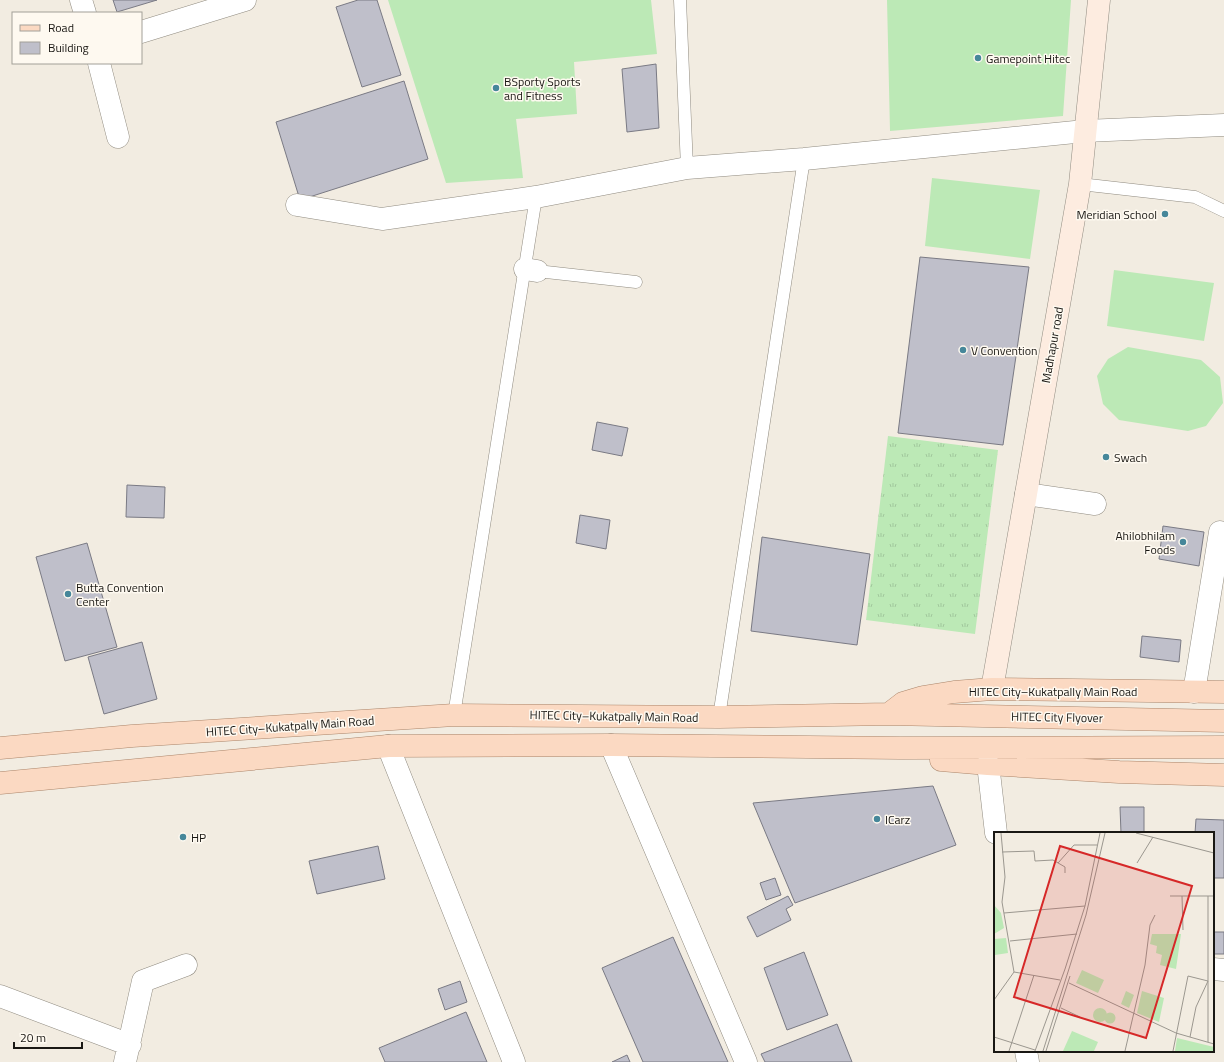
<svg xmlns="http://www.w3.org/2000/svg" width="1224" height="1062" font-family="'Titillium Web',sans-serif">
  <defs>
    <pattern id="grass-tufts" width="24" height="20" patternUnits="userSpaceOnUse"><rect width="24" height="20" fill="#bce9b6"/><path d="M3 7l-1-3M5 7V3M7 7l1-3M15 17l-1-3M17 17v-4M19 17l1-3" fill="none" stroke="#a1c79c"/></pattern>
  </defs>
  <rect width="100%" height="100%" fill="#f2ece1"/>
  <path fill="url(#grass-tufts)" d="M888,436L998,450L975,634L866,620Z"/>
  <path fill="#bce9b6" d="M388,0H651L657,54L574,62L577,114L516,119L523,178L446,183Z
    M887,0H1071L1063,116L890,131Z
    M932,178L1040,190L1030,259L925,246Z
    M1114,270L1214,283L1204,341L1107,326Z
    M1128,347L1201,360L1220,377L1223,403L1206,426L1188,431L1119,420L1103,404L1097,376L1108,359Z"/>
  <path fill="#bfbfca" stroke="#7a7a84" d="M113,0H157L117,12Z
    M358,0H377L401,75L362,87L336,7Z
    M656,64L659,128L627,132L622,69Z
    M404,81L428,159L300,200L276,122Z
    M920,257L1029,267L1003,445L898,433Z
    M597,422L628,428L622,456L592,450Z
    M127,485L165,487L164,518L126,517Z
    M580,515L610,520L606,549L576,543Z
    M1163,526L1204,532L1199,566L1159,559Z
    M762,537L870,554L857,645L751,631Z
    M87,543L117,647L65,661L36,557Z
    M1142,636L1181,640L1179,662L1140,657Z
    M142,642L157,699L104,714L88,657Z
    M933,786L956,845L795,903L753,803Z
    M1120,807H1144V833H1121Z
    M1196,819L1224,820V878H1213V833H1195Z
    M378,846L385,879L317,894L309,861Z
    M775,878L781,895L766,900L760,883Z
    M788,896L793,905L786,909L791,920L757,937L747,917Z
    M1213,932H1224V954H1213Z
    M673,937L728,1062H643L602,968Z
    M804,952L828,1015L787,1030L764,968Z
    M460,981L467,1002L445,1010L438,989Z
    M466,1012L487,1062H385L379,1048Z
    M837,1024L852,1062H765L761,1054Z
    M627,1055L630,1062H612Z"/>
  <g fill="none" stroke-linecap="round" stroke-linejoin="round">
    <defs>
      <path id="lane" d="M680,0L687,168
        M1080,184L1195,197L1224,211
        M537,271L636,282
        M454,715L536,197
        M719,717L804,159"/>
      <path id="street" d="M81,0L85,13
        M141,32L245,0
        M99,63L118,137
        M297,205L382,219L536,197L687,168L804,159L1085,131L1224,125
        M525,269L537,271
        M1026,494L1095,504
        M1194,692L1220,532
        M611,745L746,1062
        M388,746L514,1062
        M988,764L996,833
        M1213,969L1224,970
        M0,996L130,1045
        M1026,1051L1028,1062
        M125,1062L143,981L186,965"/>
      <path id="secondary" d="M992,689L1080,184L1099,0"/>
      <path id="primary" d="M890,713L903,703L923,697L954,692L992,689L1224,692
        M0,748L132,736L454,715L719,717L889,714L1224,721
        M941,760L988,764L1119,772L1224,775
        M0,783L388,746L611,745L900,748L1224,747"/>
    </defs>
    <use href="#lane" stroke="#908b80" stroke-width="13"/>
    <use href="#street" stroke="#908b80" stroke-width="23"/>
    <use href="#secondary" stroke="#908b80" stroke-width="23"/>
    <use href="#primary" stroke="#ab856a" stroke-width="23"/>
    <use href="#lane" stroke="#fff" stroke-width="12"/>
    <use href="#street" stroke="#fff" stroke-width="22"/>
    <use href="#secondary" stroke="#fdece0" stroke-width="22"/>
    <use href="#primary" stroke="#fbd9c2" stroke-width="22"/>
  </g>
  <g fill="#46879a" stroke="#fef9f0" stroke-width="1.5">
    <circle cx="978" cy="58" r="4"/>
    <circle cx="496" cy="88" r="4"/>
    <circle cx="1165" cy="214" r="4"/>
    <circle cx="963" cy="350" r="4"/>
    <circle cx="1106" cy="457" r="4"/>
    <circle cx="1183" cy="542" r="4"/>
    <circle cx="68" cy="594" r="4"/>
    <circle cx="877" cy="819" r="4"/>
    <circle cx="183" cy="837" r="4"/>
  </g>
  <g text-anchor="middle" dominant-baseline="central" stroke-width="3" stroke-linejoin="round" paint-order="stroke">
    <g font-size="12" fill="#191713" stroke="#fef9f0" text-anchor="start">
      <text x="986" y="58">Gamepoint Hitec</text>
      <text x="504" y="81">BSporty Sports<tspan x="504" dy="14">and Fitness</tspan></text>
      <text x="1157" y="214" text-anchor="end">Meridian School</text>
      <text x="971" y="350">V Convention</text>
      <text x="1114" y="457">Swach</text>
      <text x="1175" y="535" text-anchor="end">Ahilobhilam<tspan x="1175" dy="14">Foods</tspan></text>
      <text x="76" y="587">Butta Convention<tspan x="76" dy="14">Center</tspan></text>
      <text x="885" y="819">ICarz</text>
      <text x="191" y="837">HP</text>
    </g>
    <g font-size="12" fill="#191713" stroke="#fef9f0">
      <text transform="translate(1052 345) rotate(-80)">Madhapur road</text>
      <text x="1053" y="691">HITEC City–Kukatpally Main Road</text>
      <text transform="translate(614 716) rotate(1)">HITEC City–Kukatpally Main Road</text>
      <text transform="translate(1057 717) rotate(1)">HITEC City Flyover</text>
      <text transform="translate(290 726) rotate(-4)">HITEC City–Kukatpally Main Road</text>
    </g>
  </g>
  <g transform="translate(994 832)">
    <rect width="220" height="220" fill="#f2ece1"/>
    <path d="M0,73L7,81L10,96L0,102ZM12,106L14,121L1,123L0,107ZM88,138L110,148L104,161L82,151ZM183,206L220,215V219H181Z" fill="#bce9b6"/>
    <path d="M78,199L104,210L100,219H69Z" fill="#bce9b6"/>
    <path d="M158,102H187L182,137L166,133L168,123L162,121L163,114L156,112ZM132,159L140,163L135,176L127,172ZM148,159L170,166L165,190L143,181ZM99 183a7 7 0 1 1 14 0a7 7 0 1 1-14 0ZM110.5 186a5.5 5.5 0 1 1 11 0a5.5 5.5 0 1 1-11 0Z" fill="#bce9b6"/>
    <path fill="none" stroke="#9b978f" stroke-width="1" d="M142,1L220,21M8,20L40,19L41,29L59,28L71,35V41M64,31L80,13H103M143,31L159,5M176,64H220M188,64L189,98M214,64V210M10,81L91,74M16,109L83,102M20,140L66,148M75,151L182,201L220,212M0,168L20,140L8,70L11,45L7,1M67,176L86,185M0,205L41,218M15,219L40,143M41,219L71,137L91,74L106,1M49,219L92,83L111,1M52,219L76,144M131,219L151,133L156,93L161,83M179,219L194,144L214,149L202,175L196,205"/>
    <path fill="#d62828" fill-opacity="0.15" stroke="#d62828" stroke-width="2" d="M66,14L198,54L152,206L20,165Z"/>
    <rect width="220" height="220" fill="none" stroke="#191713" stroke-width="2"/>
  </g>
  <rect x="12" y="12" width="130" height="52" fill="#fef9f0" stroke="#a29f98"/>
  <rect x="20" y="25" width="20" height="6" fill="#fbd9c2" stroke="#a29f98"/>
  <text x="48" y="32" font-size="12" fill="#191713">Road</text>
  <rect x="20" y="42" width="20" height="12" fill="#bfbfca" stroke="#a29f98"/>
  <text x="48" y="52" font-size="12" fill="#191713">Building</text>
  <path d="M14 1042v6h68v-6" fill="none" stroke="#191713" stroke-width="2"/>
  <text x="20" y="1042" font-size="12" fill="#191713" stroke="#fef9f0" stroke-width="3" paint-order="stroke">20 m</text>
</svg>
